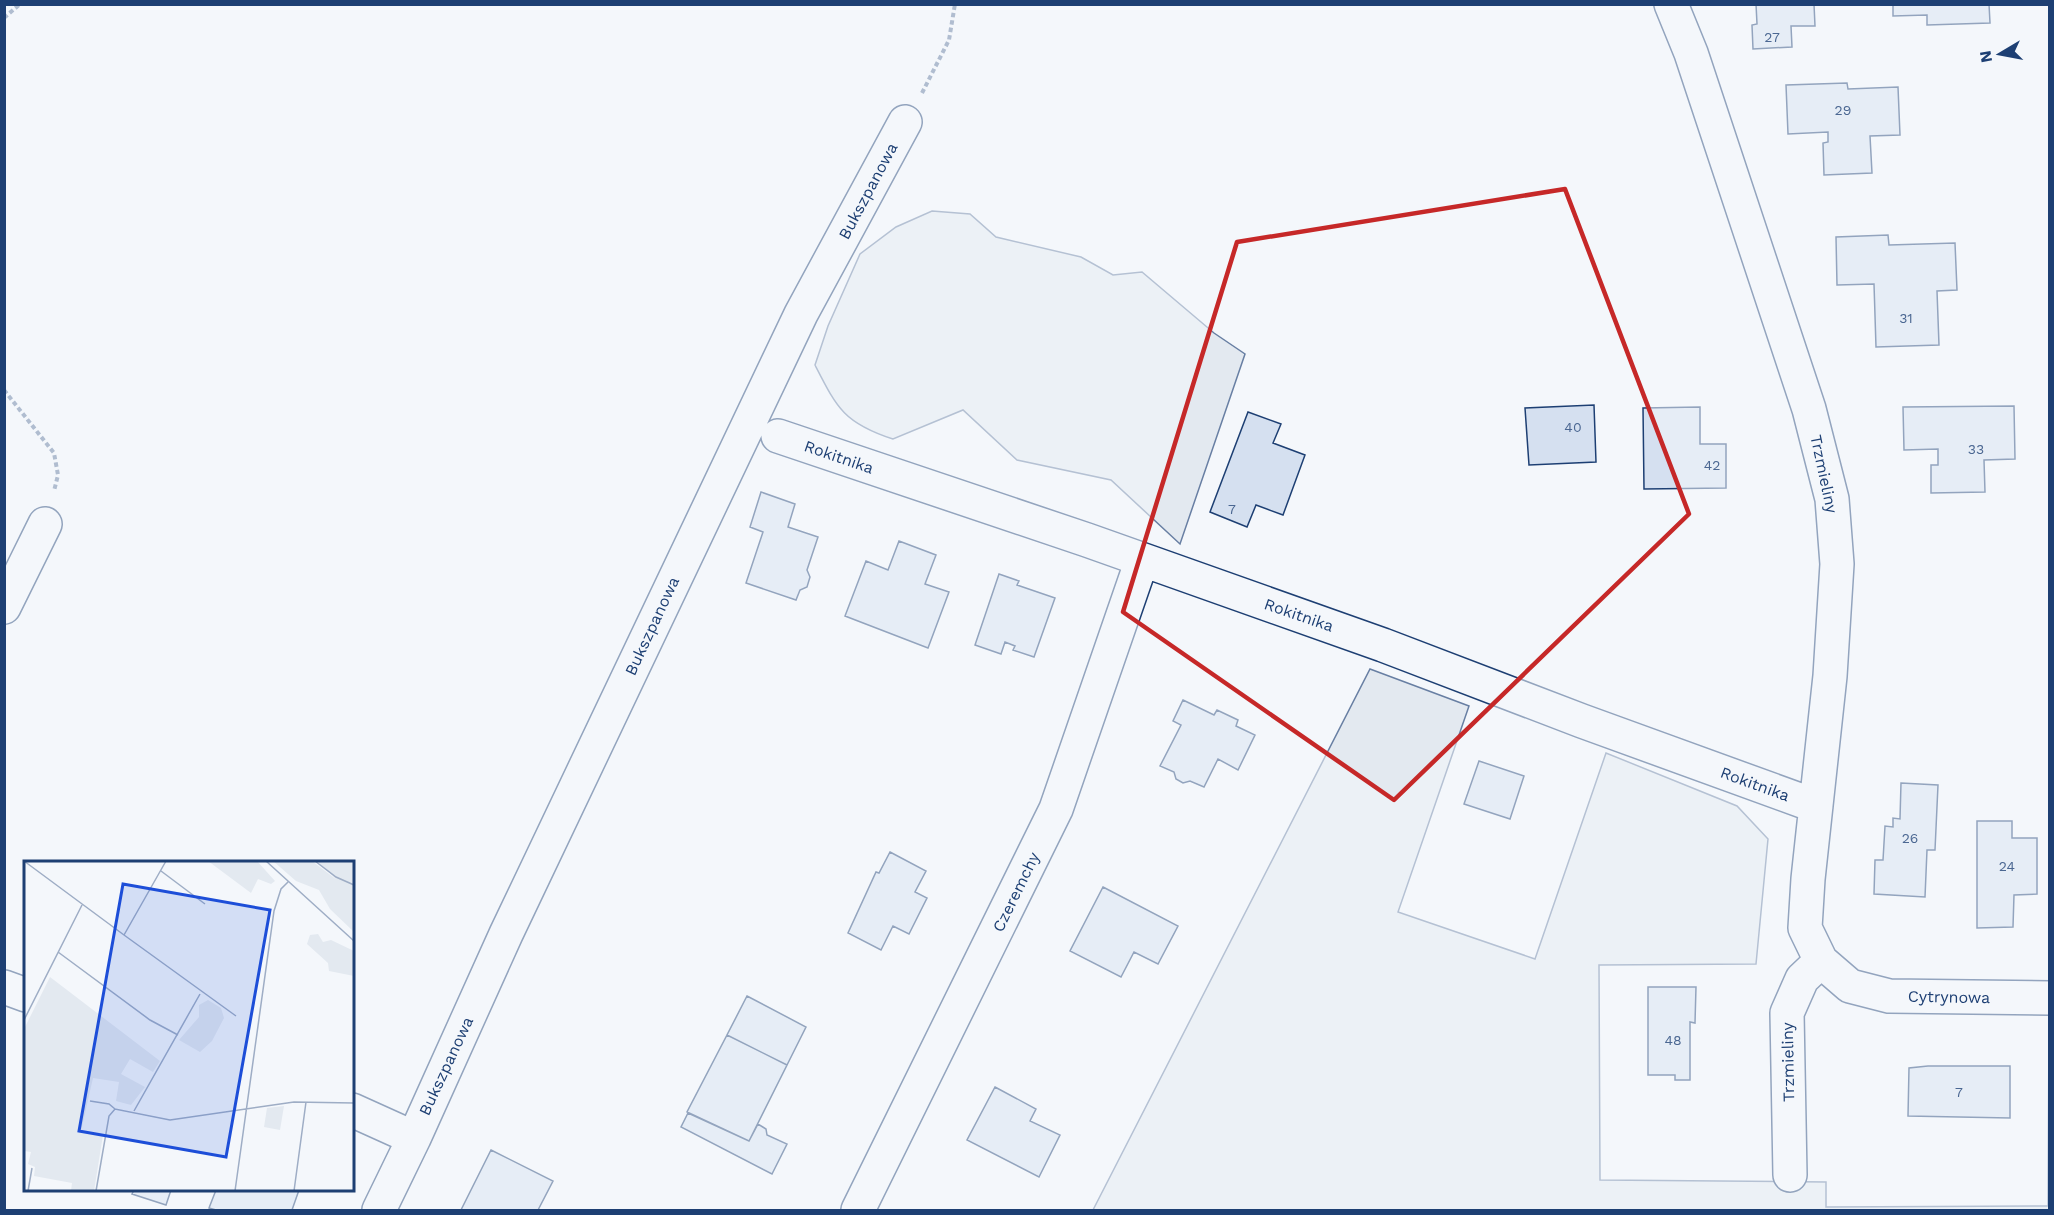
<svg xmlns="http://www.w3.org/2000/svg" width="2054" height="1215" font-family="'Work Sans',sans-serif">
  <rect width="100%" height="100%" fill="#f4f7fb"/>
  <path fill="#e3e9f0" stroke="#687fa3" stroke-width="1.5" d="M932,211L970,214L996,237L1081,257L1113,275L1142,272L1214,333L1245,354L1180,544L1111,480L1017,460L963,410L893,439C844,423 837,408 815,365L828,326L860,254L896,227Z
    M1370,669L1469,706L1398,912L1535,959L1606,753L1737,806L1768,839L1756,964L1599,965L1600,1180L1826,1182V1207L2048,1206L2049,1023V1210H1093Z"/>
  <path fill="#d5e0f0" stroke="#1d3f73" stroke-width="1.5" d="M1756,4H1814L1815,26H1791L1792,47L1753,49L1752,25L1757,24Z
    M1893,4H1989L1990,23L1927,25V15L1893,16Z
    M1847,83L1848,89L1898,87L1900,135L1870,136L1872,173L1824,175L1823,143L1828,142V132L1788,134L1786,85Z
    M1888,235L1889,245L1955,243L1957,290L1937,291L1939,345L1876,347L1874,284L1837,285L1836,237Z
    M1594,405L1596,462L1529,465L1525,408Z
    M2014,406L2015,459L1984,460L1985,492L1931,493V465H1938V449L1904,450L1903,407Z
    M1700,407V444H1726V488L1644,489L1643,408Z
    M1248,412L1281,424L1273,443L1305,455L1283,515L1256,505L1247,527L1210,512Z
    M761,492L795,504L788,527L818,537L807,570L810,577L807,587L800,590L796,600L746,583L763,532L750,527Z
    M899,541L936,555L925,584L949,592L928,648L845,616L866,561L888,570Z
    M999,574L1019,581L1017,585L1055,598L1034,657L1013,650L1015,646L1005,642L1001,654L975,645Z
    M1183,700L1214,715L1217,710L1238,720L1236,726L1255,735L1238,770L1218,759L1204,787L1190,781L1183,783L1176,779L1174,772L1160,766L1181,725L1173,721Z
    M1479,761L1524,776L1510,819L1464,804Z
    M1901,783L1938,785L1935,850H1927L1925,897L1874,894L1875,860H1883L1885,826L1893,827V818L1900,819Z
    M1977,821H2012V838H2037V894L2014,895L2013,927L1977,928Z
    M890,852L926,871L915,892L927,898L909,934L893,926L881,950L848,933L876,872L879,873Z
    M1103,887L1178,926L1158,964L1134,952L1121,977L1070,951Z
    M1648,987H1696L1695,1023L1690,1022V1080H1675V1075H1648Z
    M747,996L806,1027L787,1065L727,1035Z
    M727,1035L787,1065L749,1141L687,1112Z
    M1928,1066H2010V1118L1908,1116L1909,1068Z
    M995,1087L1036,1109L1030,1121L1060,1135L1039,1177L967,1140Z
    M688,1113L749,1141L758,1124L766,1129L767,1135L787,1144L772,1174L681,1127Z
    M491,1150L553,1181L538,1210H461Z
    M134,1190H171L166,1205L132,1194Z
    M216,1190H299L292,1210H216L209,1208Z"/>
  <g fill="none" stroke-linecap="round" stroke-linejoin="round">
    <defs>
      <path id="minor" d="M1671,4L1691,53L1809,409L1832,499L1837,564L1830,676L1808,879L1805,928L1821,961L1850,986L1889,996L2050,998
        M778,436L1087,540L1383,645L1582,721L1816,806
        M4,607L45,524
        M4,987L26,995
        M352,1110L414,1138L379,1210
        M414,1138L506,934L801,314L905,122
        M1790,1175L1787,1013L1802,979L1821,961
        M858,1210L1056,809L1142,560"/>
    </defs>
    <use href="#minor" stroke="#1d3f73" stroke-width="36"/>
    <path stroke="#5e769c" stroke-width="4" stroke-dasharray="4.5 3" stroke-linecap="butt" d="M4,18L20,4
      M922,93L949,40L955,4
      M4,390L54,453L58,475L54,491"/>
    <use href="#minor" stroke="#f4f7fb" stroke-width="33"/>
  </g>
  <path d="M0 0H2054V1215H0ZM1565,189L1689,514L1394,800L1123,612L1237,242Z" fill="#f4f7fb" fill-opacity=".55" fill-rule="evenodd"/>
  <path fill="none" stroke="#c62828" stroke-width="4.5" stroke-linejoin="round" d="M1565,189L1689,514L1394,800L1123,612L1237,242Z"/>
  <g text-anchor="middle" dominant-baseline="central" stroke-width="4.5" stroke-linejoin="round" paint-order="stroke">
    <g font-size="14" fill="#4b6792">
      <text x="1772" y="37">27</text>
      <text x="1843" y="110">29</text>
      <text x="1906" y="318">31</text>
      <text x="1573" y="427">40</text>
      <text x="1976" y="449">33</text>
      <text x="1712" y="465">42</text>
      <text x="1232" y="509">7</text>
      <text x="1910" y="838">26</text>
      <text x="2007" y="866">24</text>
      <text x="1673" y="1040">48</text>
      <text x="1959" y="1092">7</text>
    </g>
    <g font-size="16" fill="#1d3f73" stroke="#f4f7fb">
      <text transform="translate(868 191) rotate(-62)">Bukszpanowa</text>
      <text transform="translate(839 457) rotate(19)">Rokitnika</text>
      <text transform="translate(1824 474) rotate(78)">Trzmieliny</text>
      <text transform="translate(1299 615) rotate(19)">Rokitnika</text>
      <text transform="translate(652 626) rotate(-65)">Bukszpanowa</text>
      <text transform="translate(1755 784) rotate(20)">Rokitnika</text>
      <text transform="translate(1016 892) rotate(-64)">Czeremchy</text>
      <text transform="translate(1949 997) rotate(1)">Cytrynowa</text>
      <text transform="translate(1788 1062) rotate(-91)">Trzmieliny</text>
      <text transform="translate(446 1066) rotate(-65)">Bukszpanowa</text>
    </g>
  </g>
  <g transform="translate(24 861)">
    <rect width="330" height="330" fill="#f4f7fb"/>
    <path d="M184,0H233L251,20L247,23L234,18L227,32ZM249,0H288L313,19L293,0H330V71L306,48L295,29L272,20ZM294,73L299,81L307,79L330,90V115L305,110L304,102L283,83L286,74ZM26,116L136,200L129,211L106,198L97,213L121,226L107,244L92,240L95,221L69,217L57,270L79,274L70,330H47L48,322L10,315L11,306L4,303L7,291L0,290V168ZM184,139L197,147L200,157L188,180L176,191L155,179L175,156V144ZM260,245L256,269L240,266L243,247Z" fill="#e3e9f0"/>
    <path fill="none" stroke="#9eadc5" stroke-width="1.5" d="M0,0L100,74L142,0M242,0L330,80M291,0L312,16L330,24M137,10L181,43M100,74L212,155M34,91L126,159L154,174M0,159L58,44M66,240L85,243L91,248M110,250L176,133M4,330L8,307M72,330L85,255L91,248L146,259L270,241L330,242M211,330L250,50L257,28L264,21M270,330L282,241"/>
    <path fill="#1d4ed8" fill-opacity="0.15" stroke="#1d4ed8" stroke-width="3" d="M99,23L246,49L202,296L55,270Z"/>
    <rect width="330" height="330" fill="none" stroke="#1d3f73" stroke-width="3"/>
  </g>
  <rect width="2054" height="1215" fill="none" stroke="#1d3f73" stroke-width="12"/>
  <g transform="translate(2000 54) rotate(260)" stroke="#f4f7fb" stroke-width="4.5" paint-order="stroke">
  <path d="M0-4.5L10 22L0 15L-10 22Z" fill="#1d3f73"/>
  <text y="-9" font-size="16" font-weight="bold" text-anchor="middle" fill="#1d3f73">N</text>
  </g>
</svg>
